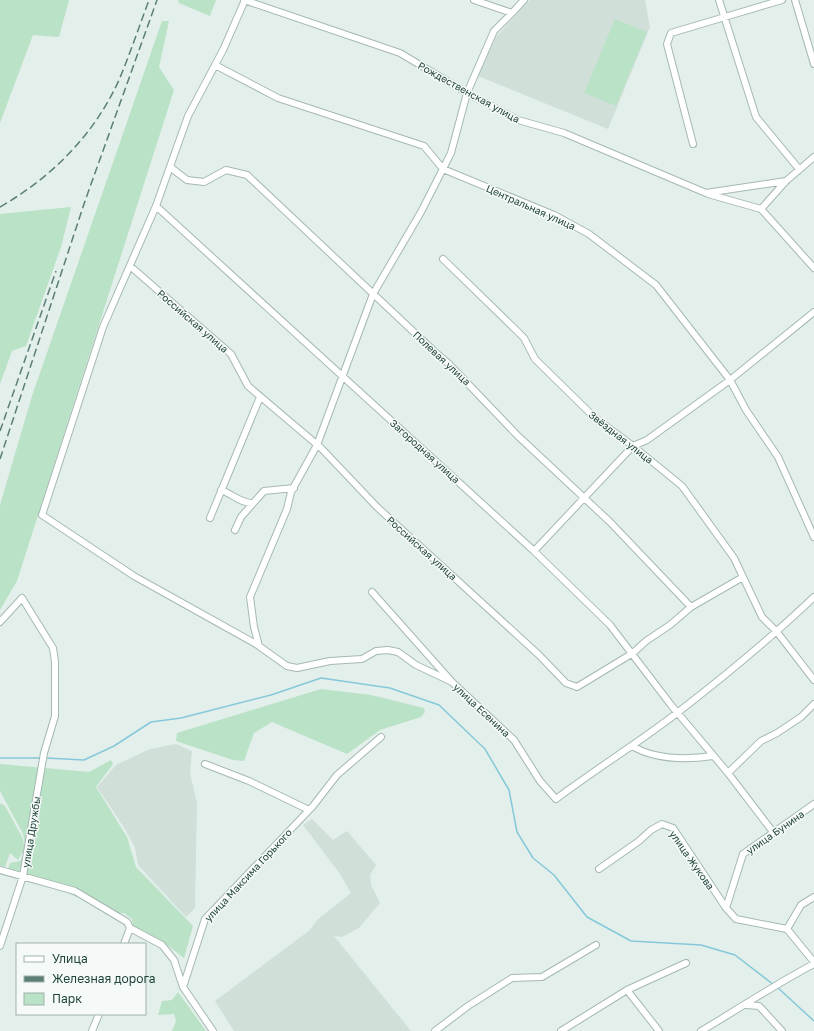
<svg xmlns="http://www.w3.org/2000/svg" width="814" height="1031" font-family="'Golos Text',sans-serif">
  <rect width="100%" height="100%" fill="#e3efea"/>
  <path fill="#d1dfd9" d="M530,0H645L650,27L608,129L478,76L496,37Z
    M176,744L192,751L190,773L197,803L195,908L186,917L138,865L135,848L125,829L97,787L116,765L150,749Z
    M312,819L333,840L347,831L376,865L370,875L371,885L380,903L359,928L342,937L334,936L411,1031H234L215,1001L310,930L317,920L351,893L340,874L303,825Z"/>
  <path fill="#bae2c7" d="M0,0H69L59,37L33,35L0,123Z
    M178,0H216L210,16L179,3Z
    M615,19L647,32L616,106L584,93Z
    M162,21H169L159,67L174,90L17,581L0,610V505L32,396Z
    M71,207L61,247L26,346L12,351L0,384V214Z
    M321,689L371,695L424,708L425,712L421,717L380,730L347,754L272,722L254,733L244,761L233,760L176,741L177,733Z
    M111,760L113,764L96,787L127,837L136,867L193,926L184,958L162,941L133,927L132,919L124,913H118L11,871L8,869L10,863L20,861L26,850L23,834L0,791V764L89,772Z
    M0,803L5,806L22,837L25,848L18,860L10,853L5,867L0,866Z
    M178,992L206,1031H172L176,1021L174,1014L158,1015L162,1001L172,1000Z"/>
  <g fill="none" stroke-linecap="round" stroke-linejoin="round">
    <path stroke="#86c8da" stroke-width="1.5" d="M0,758H42
      M46,758L84,760L114,746L151,722L181,718L271,695L321,678L390,688L439,705L485,749L509,790L517,832L533,858L554,875L587,917L631,941L701,945L735,955L774,985
      M777,987L814,1021"/>
    <defs>
      <path id="minor" d="M244,0L400,53L467,93L518,120L564,133L706,193L786,181
        M245,0L223,50L188,116L156,206L103,327L42,515L134,576L256,644L287,666L297,668L330,661L362,659L376,651L388,650L398,652L416,665L452,682
        M474,0L512,13L524,0
        M719,0L756,117L799,169
        M795,0L814,64
        M215,65L278,98L424,146L443,169L554,215L589,234L656,285L730,380L746,410L778,457L814,537
        M693,144L667,44L671,33L782,0
        M170,167L187,180L204,182L226,170L247,175L435,352L449,364L518,436L610,522L691,607
        M708,194L761,209
        M156,206L534,551L610,625L671,705L728,773L773,832
        M761,209L814,268
        M761,209L786,181L814,157
        M443,259L517,331L524,338L535,359L595,418L633,446L682,486L734,558L762,617L777,632L814,680
        M130,266L231,354L248,386L321,448L377,507L539,655L566,683L577,687L633,653L646,641L670,625L691,607L743,577
        M221,490C232,494 242,504 253,503
        M210,518L260,397
        M235,530L241,517L264,491L294,488
        M534,551L633,446L647,440L730,380L814,312
        M372,592L452,682L514,740L540,781L556,799C596,769 638,743 677,713C725,676 771,638 814,597
        M0,622L22,598L53,648L55,662V716L44,753L23,876L0,946
        M259,646L254,627L250,597L287,509L291,492L317,445L373,294L421,212L451,153L467,93L494,31L512,13
        M632,746C656,760 685,760 713,756
        M205,764L249,781L309,810
        M728,773L761,741L777,733L801,717L814,704
        M599,869L639,841L651,830L662,824L673,828L726,908L736,919L787,929
        M0,870L75,891L127,922L130,928
        M726,908L743,854L814,804
        M130,928L162,945L174,960L183,987L213,1031
        M787,929L814,962
        M787,929L801,905L814,897
        M124,944L130,928
        M183,987L205,919L313,806L337,775L381,737
        M627,990L659,1031
        M746,1005L759,1006L782,1031
        M92,1031L99,1014
        M435,1031L468,1006L512,978L542,977L596,945
        M561,1031L627,990L686,963
        M701,1031C739,1009 775,984 814,964"/>
    </defs>
    <use href="#minor" stroke="#a5b8b2" stroke-width="8"/>
    <use href="#minor" stroke="#fff" stroke-width="6"/>
    <path stroke="#5b7e76" stroke-width="1.5" stroke-dasharray="8 4" stroke-linecap="butt" d="M0,207C52,177 94,135 119,80C130,54 139,27 149,0
      M0,431L56,271
      M0,459L85,201L157,0"/>
  </g>
  <g text-anchor="middle" dominant-baseline="central" stroke-width="3" stroke-linejoin="round" paint-order="stroke">
    <g font-size="10" fill="#20433b" stroke="#f5faf8">
      <text transform="translate(469 92) rotate(29)">Рождественская улица</text>
      <text transform="translate(531 207) rotate(24)">Центральная улица</text>
      <text transform="translate(193 321) rotate(41)">Российская улица</text>
      <text transform="translate(442 358) rotate(43)">Полевая улица</text>
      <text transform="translate(621 437) rotate(38)">Звёздная улица</text>
      <text transform="translate(425 451) rotate(42)">Загородная улица</text>
      <text transform="translate(422 548) rotate(42)">Российская улица</text>
      <text transform="translate(482 710) rotate(43)">улица Есенина</text>
      <text transform="translate(31 832) rotate(-81)">улица Дружбы</text>
      <text transform="translate(775 832) rotate(-35)">улица Бунина</text>
      <text transform="translate(692 860) rotate(55)">улица Жукова</text>
      <text transform="translate(248 875) rotate(-47)">улица Максима Горького</text>
    </g>
  </g>
  <rect x="16" y="943" width="130" height="72" fill="#f5faf8" stroke="#a0b1ac"/>
  <rect x="24" y="956" width="20" height="6" fill="#ffffff" stroke="#a0b1ac"/>
  <text x="52" y="963" font-size="12" fill="#20433b">Улица</text>
  <rect x="24" y="976" width="20" height="6" fill="#5b7e76" stroke="#a0b1ac"/>
  <text x="52" y="983" font-size="12" fill="#20433b">Железная дорога</text>
  <rect x="24" y="993" width="20" height="12" fill="#bae2c7" stroke="#a0b1ac"/>
  <text x="52" y="1003" font-size="12" fill="#20433b">Парк</text>
</svg>
